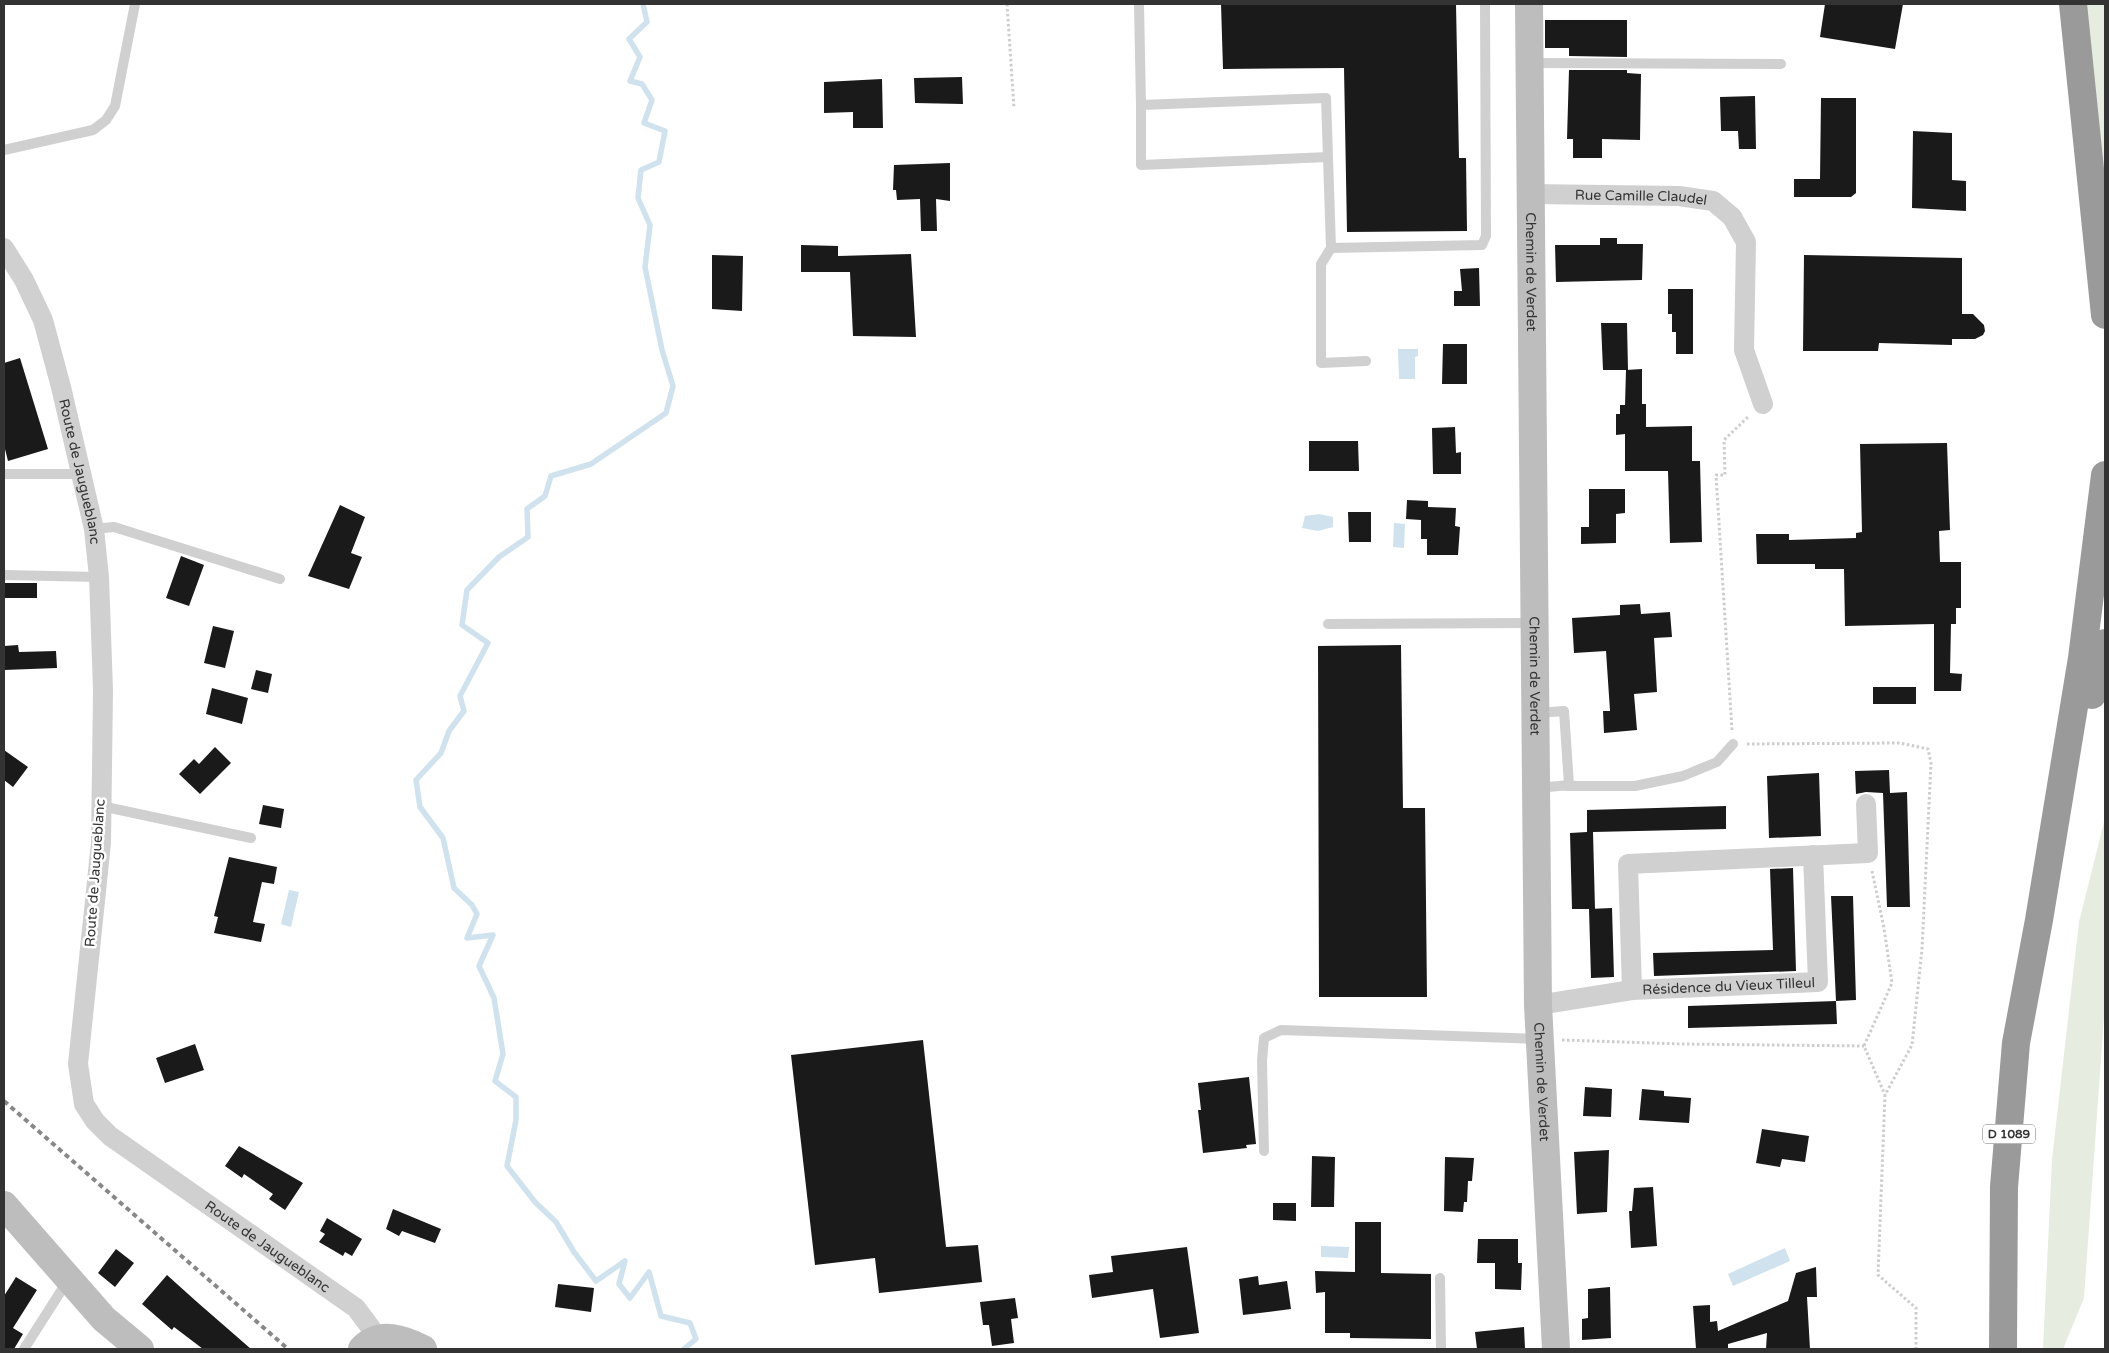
<svg xmlns="http://www.w3.org/2000/svg" width="2109" height="1353" font-family="'Varela Round',sans-serif">
  <rect width="100%" height="100%" fill="#fff"/>
  <path fill="#e6ecdf" d="M2082,4H2105V219Z
    M2105,818V1002L2084,1298L2063,1349H2043L2052,1160L2079,922Z"/>
  <path fill="#cfe2ee" d="M1398,349H1418V356L1415,357V379H1399Z
    M1319,514L1333,517V527L1318,531L1302,528L1305,516Z
    M1394,523L1405,524L1404,548L1393,547Z
    M289,890L299,892L291,927L281,924Z
    M1321,1246L1349,1247L1348,1258L1321,1257Z
    M1785,1248L1790,1261L1733,1286L1728,1274Z"/>
  <g fill="none" stroke-linecap="round" stroke-linejoin="round">
    <path stroke="#cfe2ee" stroke-width="5.5" d="M643,4L647,22L629,39L640,57L630,81L642,84L652,100L644,123L665,131L659,162L641,170L638,198L650,225L645,267L662,350L673,386L666,413L591,464L551,476L545,496L527,509L528,537L499,557L467,590L462,625L488,643L460,696L464,711L449,731L441,753L416,780L420,807L443,838L454,888L472,905L477,914L467,938L493,935L479,966L494,998L503,1054L495,1081L516,1097V1120L507,1166L535,1202L556,1222L574,1252L596,1281L625,1261L619,1284L630,1298L649,1272L661,1316L690,1323L696,1339L684,1349"/>
  </g>
  <path fill="#1a1a1a" d="M1221,4H1456L1459,158H1466L1467,231L1347,232L1344,68L1223,69Z
    M1825,4H1903L1895,49L1820,37Z
    M1545,20H1627V57L1569,56V48H1545Z
    M1569,70H1627V73L1641,74L1640,140L1602,139V158H1573V139H1567Z
    M962,77L963,104L915,103L914,78Z
    M882,79L883,128H853V112L824,113V82Z
    M1755,96L1756,149H1739L1738,131H1721L1720,97Z
    M1821,98H1856V193L1851,197H1794V179H1820Z
    M1913,131L1952,133V180L1966,181V211L1912,208Z
    M950,163V201L936,199L937,231H921L920,199L897,200L896,190H893L894,165Z
    M1600,238H1617V244H1643L1642,280L1556,282L1555,245H1600Z
    M801,245L838,246V256L911,254L916,337L853,336L850,272H801Z
    M712,255L743,256L742,311L712,309Z
    M1804,255L1962,258V314H1973L1984,325L1985,331L1983,335L1975,339H1952V345L1879,343L1878,351H1803Z
    M1479,268L1480,306H1454V291H1462L1460,269Z
    M1668,289H1693V354H1676V332H1672V314H1668Z
    M1601,323H1627L1628,370H1603Z
    M1443,344H1467V384H1442Z
    M20,358L48,449L8,461L4,445V363Z
    M1642,369V404H1646V427L1692,426V461H1700L1702,542L1670,543L1668,471H1625V434L1616,435V414H1620V405H1625L1626,370Z
    M1455,427L1456,453L1461,452V474H1433L1432,428Z
    M1309,441H1358L1359,471H1309Z
    M1947,443L1950,530L1939,531L1940,562H1961V608H1956V624H1951L1950,673L1962,674L1961,691H1934V624L1845,626L1844,569H1815V564H1757L1756,534H1789V540L1856,538V533L1862,532L1860,444Z
    M1589,489H1625V513L1616,514V543L1581,544V527H1589Z
    M1407,500L1428,501V507L1456,508L1455,526L1460,527L1458,555H1427V539H1421V520L1406,519Z
    M340,505L365,517L351,553L362,557L349,589L308,576Z
    M1348,512H1371V542H1349Z
    M181,556L204,565L189,606L166,598Z
    M4,583H37V598H4Z
    M1640,604L1641,614L1670,612L1672,637L1654,638L1657,692L1634,694L1637,730L1604,733L1603,711H1610L1606,651L1574,653L1572,618L1620,615V605Z
    M213,626L234,631L225,668L204,663Z
    M18,645L19,652L56,651L57,668L4,670V646Z
    M1401,645L1403,808H1425L1427,997H1319L1318,646Z
    M256,670L272,674L268,693L251,689Z
    M1873,687H1916V704H1873Z
    M212,688L248,698L242,724L206,714Z
    M215,747L231,763L200,794L179,774L194,759L199,764Z
    M4,750L28,767L13,787L4,780Z
    M1889,770L1890,793L1907,792L1910,907H1887L1883,793L1866,792L1856,794L1855,771Z
    M1819,773L1821,836L1769,838L1767,776Z
    M263,805L284,809L281,828L259,824Z
    M1726,806V829L1593,832L1595,909H1572L1570,833L1587,832V810Z
    M229,857L277,867L274,884L262,882L253,922L265,924L261,942L214,933L218,917L214,916Z
    M1793,868L1796,971L1654,976L1653,953L1773,950L1770,869Z
    M1831,896H1853L1856,1000L1836,1001Z
    M1612,908L1614,977L1591,978L1589,909Z
    M1836,1001L1837,1024L1688,1028V1006Z
    M923,1040L946,1247L978,1245L982,1282L879,1293L875,1258L815,1265L791,1055Z
    M195,1044L204,1070L165,1083L156,1058Z
    M1249,1077L1256,1144L1246,1145L1247,1148L1203,1153L1198,1110H1201L1198,1083Z
    M1585,1087L1612,1089L1611,1117L1583,1116Z
    M1642,1089L1664,1091V1096L1691,1098L1689,1123L1639,1120Z
    M1762,1129L1809,1136L1805,1162L1782,1159L1780,1167L1756,1163Z
    M239,1146L303,1183L285,1210L269,1199L273,1194L244,1174L242,1178L225,1166Z
    M1609,1150L1607,1212L1577,1214L1574,1152Z
    M1312,1156L1335,1157L1334,1207H1311Z
    M1445,1157L1474,1158L1472,1181H1468L1467,1202H1464L1463,1212L1444,1211Z
    M1653,1187L1657,1246L1631,1248L1629,1211H1632L1634,1188Z
    M1273,1203H1296V1221L1273,1220Z
    M393,1209L441,1229L435,1243L402,1231L399,1236L386,1229Z
    M327,1218L362,1239L352,1256L345,1252L343,1256L319,1242L325,1234L320,1231Z
    M1355,1222H1381V1273L1431,1274V1339L1350,1338V1333H1325V1292L1316,1293L1315,1271L1355,1272Z
    M1478,1239H1518V1263H1522L1521,1290L1495,1289V1263H1477Z
    M1187,1247L1199,1333L1160,1338L1153,1289L1092,1298L1089,1275L1113,1272L1111,1256Z
    M116,1249L134,1263L115,1287L98,1273Z
    M1816,1267L1817,1297H1807L1810,1349H1766L1767,1333L1728,1344V1349H1696L1693,1306L1710,1305V1322L1717,1321L1718,1331L1788,1301L1796,1273Z
    M167,1275L197,1302L251,1349H203L174,1327L172,1330L142,1304Z
    M1258,1276L1259,1285L1287,1281L1291,1309L1243,1315L1239,1279Z
    M16,1277L37,1290L13,1328L23,1334L14,1349H4V1296Z
    M558,1284L594,1288L591,1312L555,1307Z
    M1610,1287L1611,1338L1582,1340V1319L1588,1318V1289Z
    M1015,1298L1018,1318L1011,1319L1014,1343L992,1346L989,1325H983L980,1302Z
    M1524,1327L1525,1348L1477,1349L1475,1332Z"/>
  <g fill="none" stroke-linecap="round" stroke-linejoin="round">
    <path stroke="#cdcdcd" stroke-width="3" stroke-dasharray="2.5 2.5" stroke-linecap="butt" d="M1007,4L1014,108
      M1732,730L1716,475H1725L1724,440L1749,416
      M1747,744L1900,743L1928,749L1931,763L1922,949L1912,1045L1885,1095L1878,1275L1916,1308V1349
      M1872,871L1884,928L1892,983L1864,1046L1885,1095
      M1562,1040L1682,1044L1864,1046"/>
    <path stroke="#d0d0d0" stroke-width="10" d="M1139,4L1141,105L1326,98L1331,248L1482,245L1486,236L1485,4
      M1531,63L1781,64
      M1141,105V165L1328,157
      M4,150L93,130L106,120L115,106L135,4
      M1331,248L1321,264V363L1366,361
      M4,474H82
      M94,529L114,527L280,579
      M4,575L99,577
      M1328,624L1533,623
      M1537,713L1564,711L1569,785L1538,788
      M1566,786H1635L1683,776L1717,762L1733,744
      M101,806L251,838
      M1264,1151L1262,1061L1264,1038L1281,1030L1538,1039
      M1440,1278L1441,1349
      M24,1349L68,1280"/>
    <g stroke="#d0d0d0" stroke-width="20">
      <path id="s1" d="M1530,194L1679,196L1713,201L1732,217L1746,242L1744,350L1763,404"/>
      <path id="s2" d="M4,248L24,280L43,320L61,387L94,529L99,577L103,690L101,843L78,1064L84,1104L95,1121L110,1136L356,1308L379,1339"/>
      <path d="M1632,990L1628,864L1868,853L1866,804"/>
      <path id="s3" d="M1538,1005L1632,990L1818,982L1813,855"/>
    </g>
    <g stroke="#bdbdbd" stroke-width="28">
      <path id="s4" d="M1529,4L1538,1005L1556,1349"/>
      <path d="M4,1205L104,1319L140,1349"/>
      <path d="M362,1349C380,1330 404,1339 423,1349"/>
    </g>
    <path stroke="#9a9a9a" stroke-width="28" d="M2073,4L2105,315
      M2092,695L2105,643
      M2003,1349L2004,1187L2016,1043L2039,920L2082,658L2105,475"/>
    <path stroke="#888" stroke-width="4" stroke-dasharray="5 4" stroke-linecap="butt" d="M4,1101L288,1349"/>
  </g>
  <g text-anchor="middle" dominant-baseline="central" stroke-width="5" stroke-linejoin="round" paint-order="stroke">
    <rect fill="#fff" stroke="#707070" stroke-width="1" x="1983" y="1124.5" width="52" height="19" rx="4"/>
    <g font-size="12" font-weight="bold" fill="#333">
      <text x="2009" y="1134">D 1089</text>
    </g>
    <g font-size="14" fill="#333" stroke="#fff">
      <text stroke="none"><textPath href="#s1" startOffset="111">Rue Camille Claudel</textPath></text>
      <text stroke="none"><textPath href="#s4" startOffset="268">Chemin de Verdet</textPath></text>
      <text stroke="none"><textPath href="#s2" startOffset="238">Route de Jaugueblanc</textPath></text>
      <text stroke="none"><textPath href="#s4" startOffset="672">Chemin de Verdet</textPath></text>
      <text transform="translate(95 873) rotate(-86)">Route de Jaugueblanc</text>
      <text stroke="none"><textPath href="#s3" startOffset="192">Résidence du Vieux Tilleul</textPath></text>
      <text stroke="none"><textPath href="#s4" startOffset="1078">Chemin de Verdet</textPath></text>
      <text stroke="none"><textPath href="#s2" startOffset="1108">Route de Jaugueblanc</textPath></text>
    </g>
  </g>
  <rect width="2109" height="1353" fill="none" stroke="#333333" stroke-width="10"/>
</svg>
